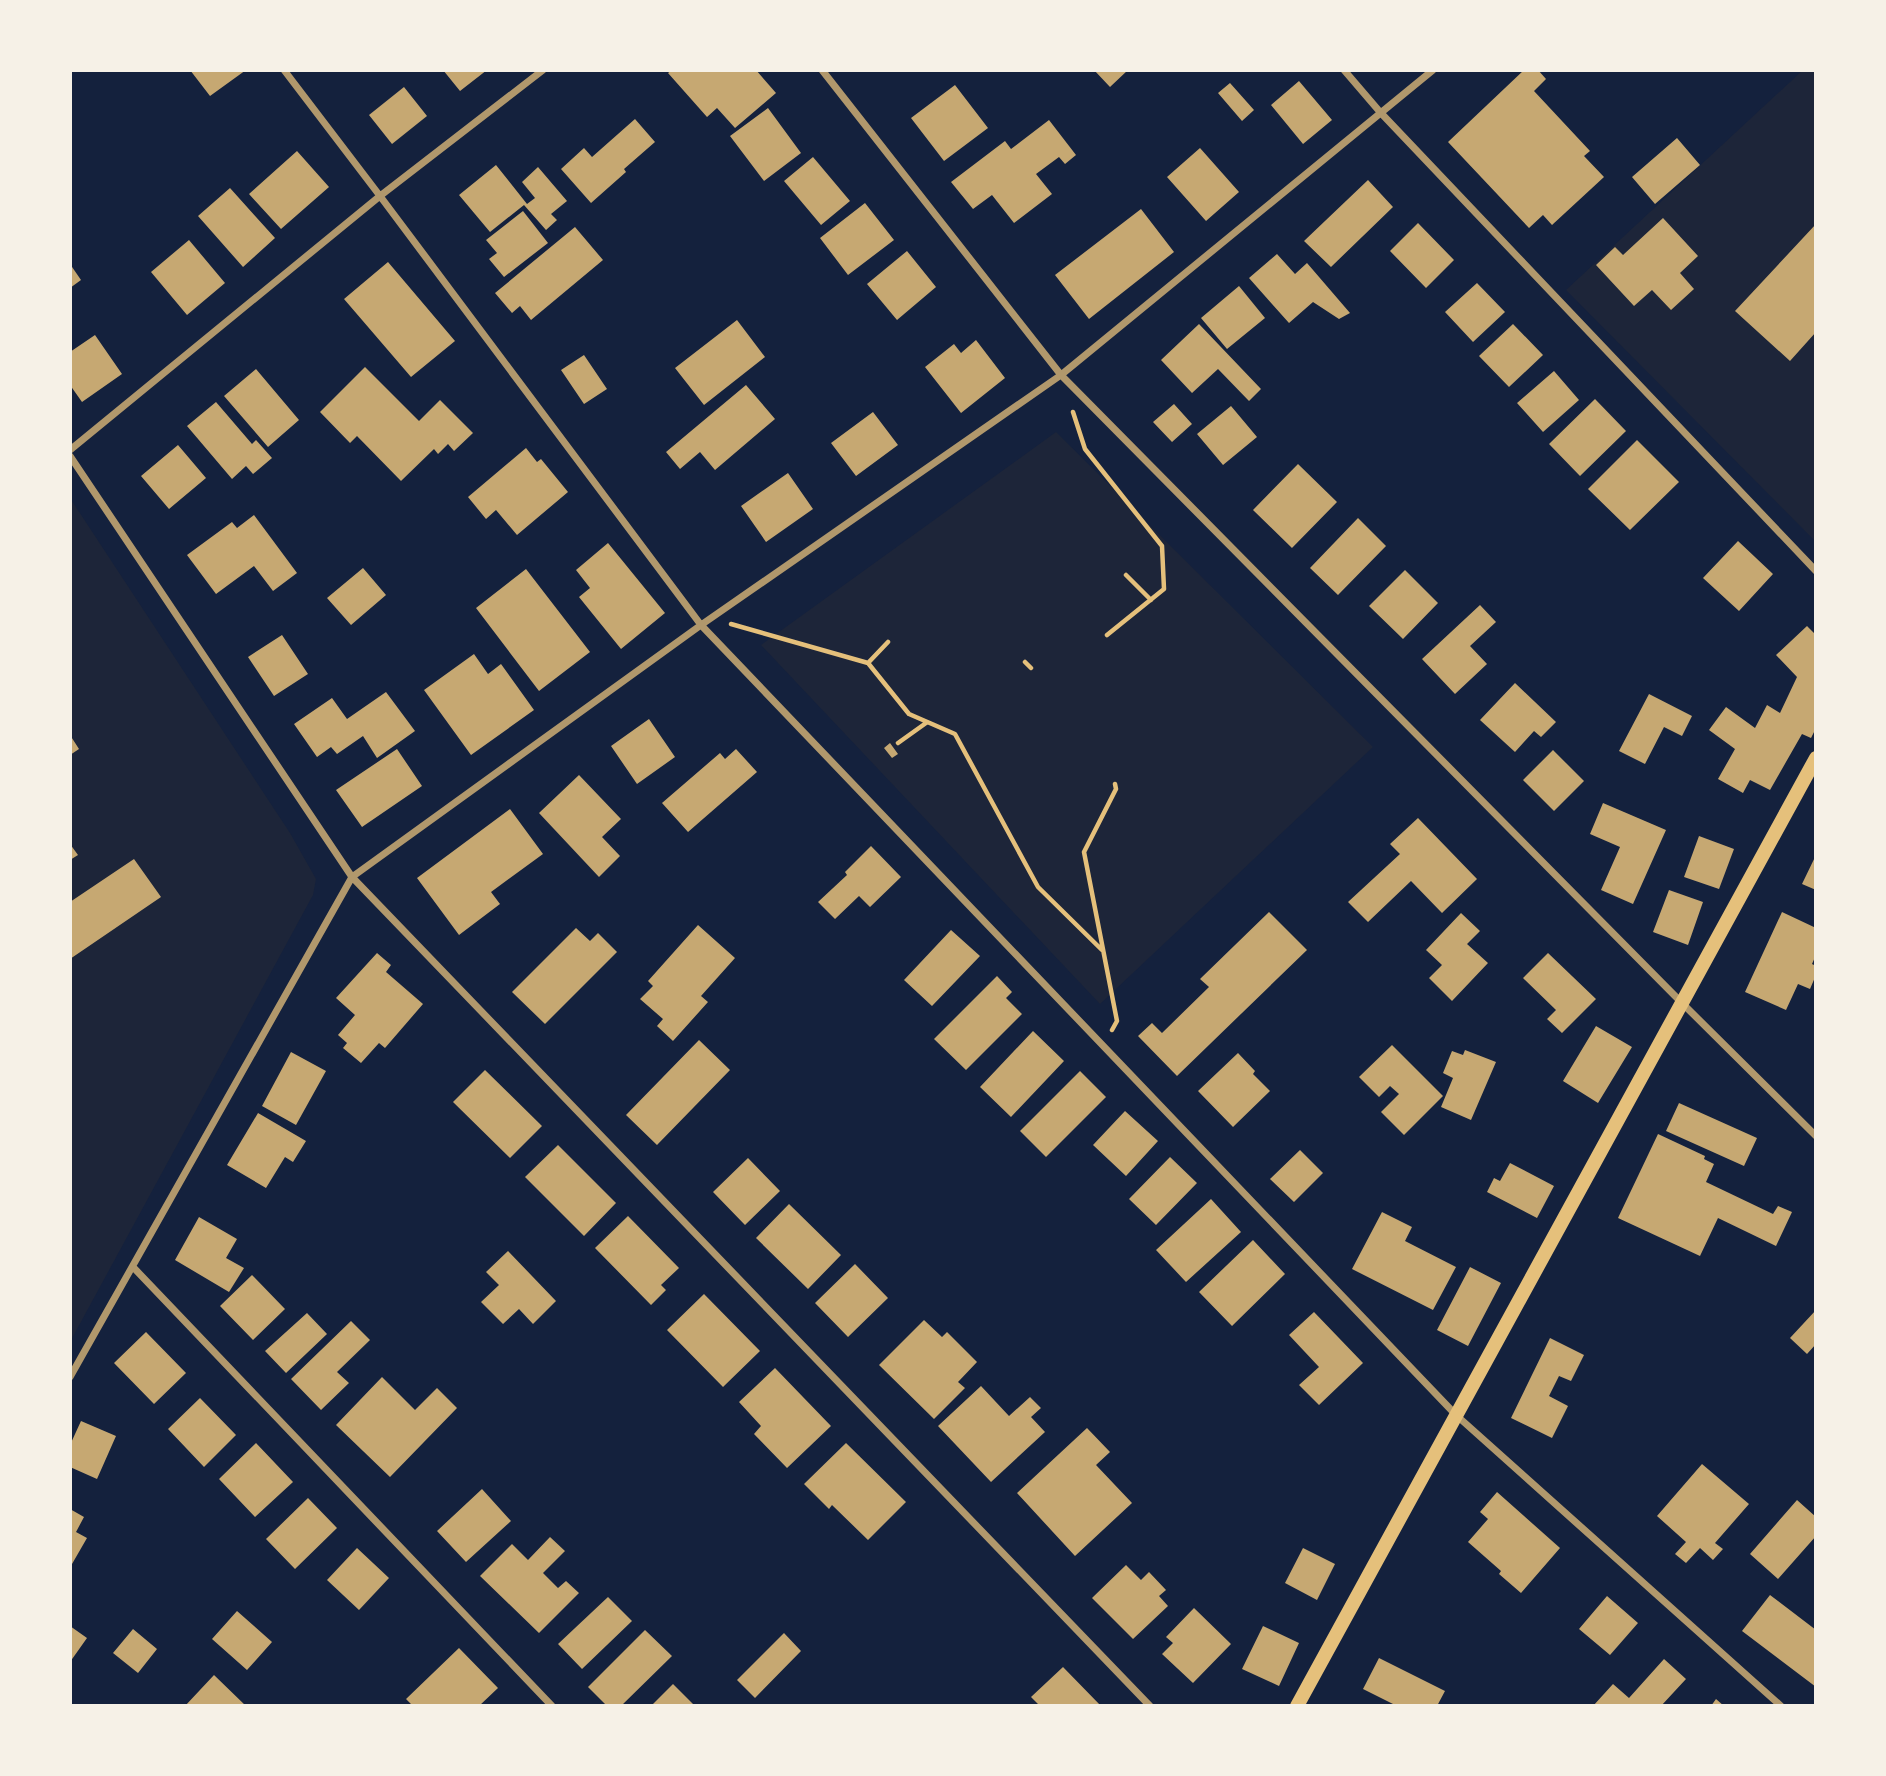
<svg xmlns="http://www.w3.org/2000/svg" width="1886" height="1776" font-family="Raleway,sans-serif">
  <rect width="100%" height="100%" fill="#14213d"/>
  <path fill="#1d2539" d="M1803,70H1816V542L1566,290Z
    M1056,432L1373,747L1100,1004L761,645Z
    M70,498L290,833L316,879L313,895L70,1342Z"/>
  <path fill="#c6a872" d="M190,70H246L210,96Z
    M443,70H487L460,91Z
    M672,70H708L710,72L712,70H756L776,93L735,128L717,108L707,117L668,73Z
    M1094,70H1128L1110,87Z
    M1524,70H1538L1546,79L1534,91L1590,151L1584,156L1604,177L1552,225L1543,215L1529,228L1448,142Z
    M1299,81L1332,120L1303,144L1271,105Z
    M1230,83L1254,110L1242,121L1218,93Z
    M955,85L988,128L944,161L911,118Z
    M404,87L427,116L392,144L369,115Z
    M768,108L801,153L764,181L730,136Z
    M635,119L655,142L624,169L626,172L591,203L561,169L584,148L592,157Z
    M1049,120L1076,155L1065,164L1059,157L1036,174L1052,194L1014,223L992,195L973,209L951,182L1005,141L1011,149Z
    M1677,138L1700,165L1655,204L1632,177Z
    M1200,148L1239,192L1206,221L1167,177Z
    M297,151L329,187L281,229L249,194Z
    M813,157L850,201L821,225L784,181Z
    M496,165L527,204L535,198L522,182L538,167L567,201L551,214L557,220L546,230L524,205L490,232L459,195Z
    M1368,180L1393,207L1331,267L1304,241Z
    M230,188L275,238L243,267L198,216Z
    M865,203L894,240L848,275L820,238Z
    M1141,209L1174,252L1089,319L1055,275Z
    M523,211L548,243L504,277L489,259L497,253L486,240Z
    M1663,218L1698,256L1680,273L1694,289L1671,310L1652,290L1634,306L1596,265L1615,247L1623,255Z
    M1418,223L1454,260L1426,288L1390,251Z
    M1816,224V332L1790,361L1735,311Z
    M575,227L603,260L531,320L520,306L512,313L495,293Z
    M189,240L225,283L187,315L151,272Z
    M907,251L936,287L897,320L867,284Z
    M1277,254L1295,274L1307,263L1350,313L1339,319L1313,302L1289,323L1249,278Z
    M388,262L455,341L411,377L344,299Z
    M70,264L81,280L70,288Z
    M1477,283L1505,312L1473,342L1445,312Z
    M1239,286L1265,318L1227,349L1201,318Z
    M737,320L765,357L704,405L675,368Z
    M1199,324L1261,389L1249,401L1218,369L1192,393L1161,360Z
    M1513,324L1543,355L1509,387L1479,356Z
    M95,335L122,374L82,402L70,385V352Z
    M976,340L1005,378L961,413L925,367L954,344L961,353Z
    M584,355L607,389L584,404L561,370Z
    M365,367L419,421L440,400L473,433L454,451L448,444L438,454L434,449L401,481L357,436L350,443L320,412Z
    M256,369L299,420L268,447L224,396Z
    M1554,371L1579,400L1543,432L1517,403Z
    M746,385L775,419L715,470L700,452L680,469L666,452Z
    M1595,399L1626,431L1580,476L1549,444Z
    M216,402L252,444L256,440L272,458L253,474L246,466L232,479L187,426Z
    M1174,404L1192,424L1172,442L1153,422Z
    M1231,406L1257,437L1223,465L1197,434Z
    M873,412L898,445L856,476L831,443Z
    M1637,440L1679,482L1630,530L1588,489Z
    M178,445L206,478L169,509L141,476Z
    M526,448L537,462L541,459L568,492L517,535L496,510L486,519L468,497Z
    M1298,464L1337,502L1292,548L1253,510Z
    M788,473L813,509L766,542L741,506Z
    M254,515L297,573L273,591L254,566L216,594L187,555L232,522L237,528Z
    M1358,518L1386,546L1338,595L1310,568Z
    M1738,541L1773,574L1739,611L1703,578Z
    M608,543L665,613L621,649L579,597L590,588L576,570Z
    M363,568L386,595L351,625L327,598Z
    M526,569L590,652L539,691L476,608Z
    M1405,570L1438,603L1403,639L1369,606Z
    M1480,605L1496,622L1470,646L1487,664L1455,694L1422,659Z
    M1807,626L1816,635V728L1811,738L1802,734L1770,790L1750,780L1743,793L1718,779L1735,749L1709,730L1726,707L1755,728L1767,705L1780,713L1797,677L1776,655Z
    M282,635L308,674L274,696L248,657Z
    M474,654L488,674L501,664L534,710L471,755L424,690Z
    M1515,683L1556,722L1541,737L1534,731L1515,752L1480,720Z
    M386,692L415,731L377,758L363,736L337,754L331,747L317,757L294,724L332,698L347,719Z
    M1649,694L1692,716L1682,736L1664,727L1645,764L1619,751Z
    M649,719L675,757L637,784L611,746Z
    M70,735L79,749L70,755Z
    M890,743L898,754L892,758L884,748Z
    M397,749L422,786L362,827L336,790Z
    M736,749L757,772L688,832L662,803L720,753L725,759Z
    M1553,750L1584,781L1554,811L1523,780Z
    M579,775L621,819L602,837L620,856L599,877L539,813Z
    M1603,803L1666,830L1633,904L1601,890L1620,847L1590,834Z
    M510,809L543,854L491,892L500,904L459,935L417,878Z
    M1418,818L1477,879L1442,913L1411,881L1368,922L1348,902L1400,854L1390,844Z
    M1699,836L1734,849L1719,889L1684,877Z
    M70,844L78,855L70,860Z
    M871,846L901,877L870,907L859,896L835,919L818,902L847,875L845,872Z
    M1816,855V890L1802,884Z
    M134,859L161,897L70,959V902Z
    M1669,890L1703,902L1688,945L1653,932Z
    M1269,912L1307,950L1177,1076L1138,1036L1152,1023L1162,1033L1209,987L1200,979Z
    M1782,912L1816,928V955L1812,964L1816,966V975L1810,989L1798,984L1786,1010L1745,992Z
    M1461,913L1480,931L1467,944L1488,963L1452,1001L1429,978L1442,965L1426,950Z
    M698,925L735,958L701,996L708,1002L673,1041L657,1026L663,1019L640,999L653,986L648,981Z
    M576,928L590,941L598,933L617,952L545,1024L512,992Z
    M951,930L980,956L932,1006L904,980Z
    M377,953L391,965L386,972L423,1004L385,1048L379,1043L361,1063L343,1048L347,1043L338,1035L355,1015L336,998Z
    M1548,953L1596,999L1562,1033L1547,1019L1556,1010L1523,978Z
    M997,976L1012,992L1006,998L1022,1014L966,1070L934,1039Z
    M1596,1026L1632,1047L1598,1103L1563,1081Z
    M1033,1031L1064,1061L1011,1117L980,1087Z
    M699,1040L730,1070L657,1145L626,1115Z
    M1392,1045L1443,1096L1404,1135L1381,1112L1399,1094L1390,1086L1379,1097L1359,1077Z
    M1465,1050L1496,1062L1471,1120L1441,1107L1453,1078L1443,1073L1452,1051L1463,1055Z
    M291,1052L326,1071L296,1125L262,1106Z
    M1238,1053L1255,1071L1253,1074L1270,1091L1233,1127L1198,1091Z
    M485,1070L542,1126L510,1158L453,1102Z
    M1080,1071L1106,1097L1046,1157L1020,1131Z
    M1679,1103L1757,1138L1744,1166L1666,1131Z
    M1125,1111L1158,1141L1126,1176L1093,1145Z
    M258,1113L306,1141L293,1162L285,1157L266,1188L227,1165Z
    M1658,1134L1705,1156L1704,1159L1714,1164L1706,1182L1773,1214L1778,1206L1792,1212L1776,1246L1718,1218L1700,1256L1618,1218Z
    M558,1145L616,1203L584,1236L525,1177Z
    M1300,1150L1323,1173L1294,1202L1270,1179Z
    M1170,1157L1197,1183L1156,1225L1129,1199Z
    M748,1158L780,1191L745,1225L713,1192Z
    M1510,1163L1554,1186L1537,1218L1487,1192L1494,1178L1500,1181Z
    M1211,1199L1241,1232L1186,1282L1156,1250Z
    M789,1204L841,1255L808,1289L756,1238Z
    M1382,1212L1412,1227L1405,1241L1456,1267L1433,1310L1352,1269Z
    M628,1216L679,1268L661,1285L666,1290L651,1305L595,1248Z
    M199,1217L237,1239L226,1258L244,1268L229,1292L175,1260Z
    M1253,1240L1285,1274L1232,1326L1199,1292Z
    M508,1251L556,1301L533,1324L519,1309L503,1324L481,1302L499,1285L486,1272Z
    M855,1264L888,1298L848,1337L815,1303Z
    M1470,1267L1501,1283L1468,1346L1437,1330Z
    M252,1275L285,1309L253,1340L220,1306Z
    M704,1294L760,1351L723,1387L667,1330Z
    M1816,1310V1344L1807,1354L1790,1338Z
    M1314,1312L1363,1363L1319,1405L1299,1385L1319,1367L1289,1335Z
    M307,1313L327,1334L286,1373L265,1351Z
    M924,1320L942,1337L947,1332L977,1362L958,1382L965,1388L934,1419L879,1365Z
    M351,1321L370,1340L337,1372L349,1383L321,1410L291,1379Z
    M146,1332L186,1373L154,1404L114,1363Z
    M1550,1338L1584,1355L1571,1381L1559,1376L1549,1396L1568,1406L1552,1438L1511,1418Z
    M775,1368L831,1426L787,1468L754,1434L761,1426L739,1402Z
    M382,1377L415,1410L437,1388L457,1408L390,1477L336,1425Z
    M981,1386L1009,1416L1030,1397L1041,1408L1031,1417L1045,1432L991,1482L938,1426Z
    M200,1398L236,1435L204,1467L168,1429Z
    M81,1421L116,1436L97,1479L70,1467V1445Z
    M1087,1428L1110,1452L1096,1465L1132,1503L1075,1556L1017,1493Z
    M256,1443L293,1482L255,1517L219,1479Z
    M846,1443L906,1502L868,1540L832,1505L829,1509L804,1484Z
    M1702,1464L1749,1504L1715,1543L1723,1549L1713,1560L1700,1548L1686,1563L1675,1554L1686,1542L1657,1516Z
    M482,1489L511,1521L466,1562L437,1531Z
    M1497,1492L1560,1548L1521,1593L1499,1574L1501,1571L1468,1542L1488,1519L1480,1512Z
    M308,1498L337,1528L295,1569L266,1539Z
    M1797,1500L1816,1517V1536L1778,1579L1750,1554Z
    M70,1509L84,1517L76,1532L87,1538L72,1564L70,1563Z
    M550,1537L565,1551L543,1573L558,1588L566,1581L579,1593L539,1633L480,1576L512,1544L528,1560Z
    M357,1548L389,1578L359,1610L327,1580Z
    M1303,1548L1335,1564L1317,1600L1285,1583Z
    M1126,1565L1141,1580L1149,1572L1166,1590L1159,1596L1168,1606L1133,1639L1092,1598Z
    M1770,1595L1816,1630V1687L1742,1631Z
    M1607,1596L1638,1623L1610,1655L1579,1629Z
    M608,1597L632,1621L582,1669L558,1644Z
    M1194,1608L1231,1644L1193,1683L1162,1654L1173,1643L1166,1637Z
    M237,1611L272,1642L247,1670L212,1639Z
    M70,1626L87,1638L70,1662Z
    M1263,1626L1299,1643L1279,1686L1242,1669Z
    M133,1629L157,1649L138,1673L113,1653Z
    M645,1630L672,1656L621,1706H607L588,1687Z
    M784,1633L801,1651L755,1698L737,1680Z
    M459,1648L498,1688L479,1706H413L406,1699Z
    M1379,1658L1445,1691L1437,1706H1397L1363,1689Z
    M1664,1659L1686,1679L1661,1706H1593L1613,1684L1629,1698Z
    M1063,1667L1101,1706H1040L1031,1697Z
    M214,1675L246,1706H185Z
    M673,1684L695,1706H651Z
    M1716,1699L1724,1706H1711Z"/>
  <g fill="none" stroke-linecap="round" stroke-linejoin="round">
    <path stroke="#e5c07b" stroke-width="4.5" d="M1073,412L1085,449L1162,546L1164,589L1107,635
      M1126,575L1151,600
      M731,624L868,663L909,714L955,734L1038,887L1102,950
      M1025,662L1031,668
      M868,663L888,642
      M898,743L926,723
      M1112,1030L1117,1021L1084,852L1116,789L1115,784"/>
    <path stroke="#b1986c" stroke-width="7" d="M284,70L380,196L701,625L1456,1415L1781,1706
      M822,70L1061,375L1682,1003L1816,1136
      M1344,70L1380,112L1816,571
      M70,450L380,196L543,70
      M70,456L352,877L1150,1706
      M133,1267L552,1706
      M70,1377L352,877L701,625L1061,375L1433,70"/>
    <path stroke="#e5c07b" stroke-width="14" d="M1297,1706L1816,758"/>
  </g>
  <rect width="1886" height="1776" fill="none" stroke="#f6f1e7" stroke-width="144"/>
</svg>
